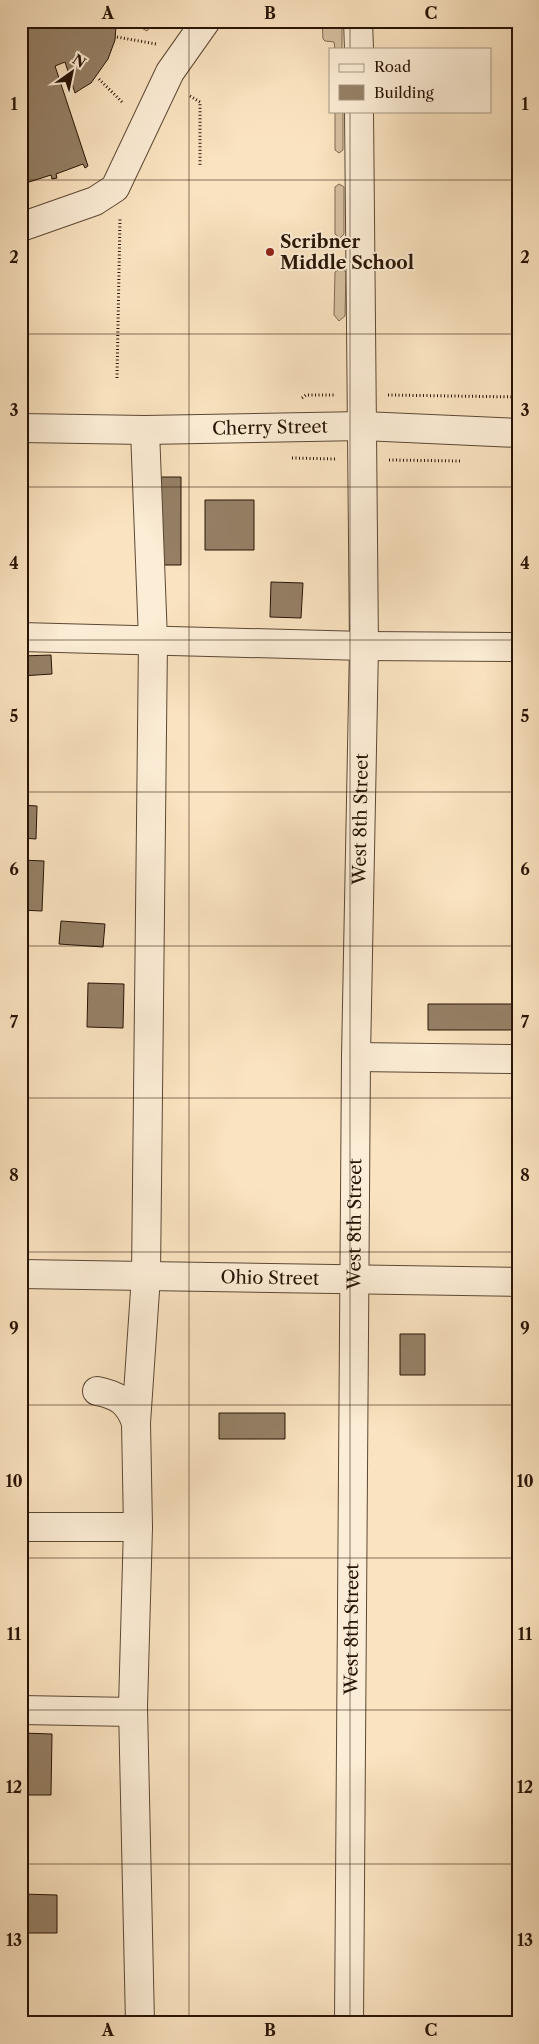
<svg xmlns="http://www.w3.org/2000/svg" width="539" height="2044" font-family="'Libre Caslon Text',serif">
  <rect width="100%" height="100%" fill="#fae3c0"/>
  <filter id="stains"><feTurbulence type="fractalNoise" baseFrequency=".004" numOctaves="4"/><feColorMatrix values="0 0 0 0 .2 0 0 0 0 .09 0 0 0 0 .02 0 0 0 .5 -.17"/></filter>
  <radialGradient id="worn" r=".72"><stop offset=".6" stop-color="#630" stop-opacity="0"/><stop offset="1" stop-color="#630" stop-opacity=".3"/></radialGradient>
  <path fill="#d6c0a0" stroke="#7f6a52" d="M116,21H155L147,31L136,25Z
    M322,21H342V49H335L334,42L325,41L323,39Z
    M335,111H343V150L339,153L335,150Z
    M339,184L344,187V234L340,238L335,234V187Z
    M341,268L346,272L345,316L339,321L334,315L335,272Z"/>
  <path fill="#958066" stroke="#281405" d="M21,21H84V24L91,21H116V25L115,40L108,59L91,83L81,89L75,93L65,62L55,66L88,166L85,168L83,164L56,174L57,178L52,179L51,175L23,184L25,189L21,190Z
    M161,477H181V565H160Z
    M205,500H254V550H205Z
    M271,582L303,583L301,618L270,617Z
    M51,655L52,674L21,676V656Z
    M21,805L37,806L36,839L21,838Z
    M21,860L44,861L42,911L21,910Z
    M61,921L105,924L103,947L59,944Z
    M88,983L124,984L123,1028L87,1027Z
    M428,1004H514V1030H428Z
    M400,1334H425V1375H400Z
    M219,1413H285V1439H219Z
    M21,1733L52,1734L51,1795H21Z
    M21,1894L57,1895V1933H21Z"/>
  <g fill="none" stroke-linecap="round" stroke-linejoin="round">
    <defs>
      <g id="minor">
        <path d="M358,21L359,49"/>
        <path d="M21,227L95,201L115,188L170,72L206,21"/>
        <path id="s1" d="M21,428L145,430L363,426L518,433"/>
        <path d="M21,637L364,646L518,647"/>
        <path d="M356,1057L518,1059"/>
        <path id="s2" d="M21,1274L518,1282"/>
        <path d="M97,1391C118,1395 129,1402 136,1423"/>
        <path d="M21,1527H138"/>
        <path d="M21,1710L133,1712"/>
        <path d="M140,2023L133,1707L138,1527L136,1423L146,1276L153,640L145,430"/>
        <path id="s3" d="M349,2023L356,1057L364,646L359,111"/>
      </g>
    </defs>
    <use href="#minor" stroke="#5c4834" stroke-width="30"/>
    <path stroke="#281405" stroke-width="3" stroke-dasharray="1 2.5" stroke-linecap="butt" d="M117,37L156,44
      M99,79L123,103
      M190,96L200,102V167
      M117,378L120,218
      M388,395L518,397
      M302,398L306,395H335
      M292,458L336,459
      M389,460L461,461"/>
    <use href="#minor" stroke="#fcedd6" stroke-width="28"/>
  </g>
  <path fill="none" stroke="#281405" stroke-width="1" stroke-opacity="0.55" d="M189,21V2023M350,21V49M350,111V2023M21,180H518M21,334H518M21,487H518M21,640H518M21,792H518M21,946H518M21,1098H518M21,1252H518M21,1405H518M21,1558H518M21,1710H518M21,1864H518"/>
  <circle fill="#8f2418" stroke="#fcedd6" stroke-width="2" cx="270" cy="252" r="5"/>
  <g text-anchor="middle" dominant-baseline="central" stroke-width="4" stroke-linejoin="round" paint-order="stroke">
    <g font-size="18" font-weight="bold" fill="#281405" stroke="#fcedd6" text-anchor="start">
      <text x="280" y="242">Scribner<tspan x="280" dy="21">Middle School</tspan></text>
    </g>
    <g font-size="18" fill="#281405" stroke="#fcedd6">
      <text stroke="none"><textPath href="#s1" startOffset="249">Cherry Street</textPath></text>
      <text stroke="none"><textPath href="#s3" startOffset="1204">West 8th Street</textPath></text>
      <text stroke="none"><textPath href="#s3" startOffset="799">West 8th Street</textPath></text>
      <text stroke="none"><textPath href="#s2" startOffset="249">Ohio Street</textPath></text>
      <text stroke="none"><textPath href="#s3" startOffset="394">West 8th Street</textPath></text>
    </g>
  </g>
  <rect width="539" height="2044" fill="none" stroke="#fae3c0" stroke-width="55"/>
  <rect x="329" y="48" width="162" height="65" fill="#fcedd6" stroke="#a79682"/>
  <rect x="339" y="64" width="25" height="8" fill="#fcedd6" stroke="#a79682"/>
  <text x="374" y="72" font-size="15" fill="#281405">Road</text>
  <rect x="339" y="85" width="25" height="15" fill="#958066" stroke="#a79682"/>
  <text x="374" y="98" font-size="15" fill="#281405">Building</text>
  <g transform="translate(72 72) rotate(33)" stroke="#fcedd6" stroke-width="4" paint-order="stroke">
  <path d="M0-4L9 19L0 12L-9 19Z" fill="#281405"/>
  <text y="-8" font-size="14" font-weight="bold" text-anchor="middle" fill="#281405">N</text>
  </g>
  <rect x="28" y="28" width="484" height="1988" fill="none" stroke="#281405" stroke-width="2"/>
  <g font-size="16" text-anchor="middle" font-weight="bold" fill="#281405">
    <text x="108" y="19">A</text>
    <text x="270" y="19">B</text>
    <text x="431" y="19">C</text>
    <text x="14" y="110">1</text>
    <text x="525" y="110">1</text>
    <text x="14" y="263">2</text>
    <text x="525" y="263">2</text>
    <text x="14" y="416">3</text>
    <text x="525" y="416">3</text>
    <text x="14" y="569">4</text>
    <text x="525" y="569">4</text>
    <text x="14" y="722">5</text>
    <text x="525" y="722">5</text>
    <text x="14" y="875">6</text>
    <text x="525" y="875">6</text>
    <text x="14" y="1028">7</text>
    <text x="525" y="1028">7</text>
    <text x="14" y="1181">8</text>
    <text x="525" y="1181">8</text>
    <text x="14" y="1334">9</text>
    <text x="525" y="1334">9</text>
    <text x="14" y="1487">10</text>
    <text x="525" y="1487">10</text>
    <text x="14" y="1640">11</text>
    <text x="525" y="1640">11</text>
    <text x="14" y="1793">12</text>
    <text x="525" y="1793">12</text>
    <text x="14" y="1946">13</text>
    <text x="525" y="1946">13</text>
    <text x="108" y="2036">A</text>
    <text x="270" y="2036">B</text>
    <text x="431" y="2036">C</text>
  </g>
  <rect width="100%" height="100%" filter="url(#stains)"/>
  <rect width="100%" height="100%" fill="url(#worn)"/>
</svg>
